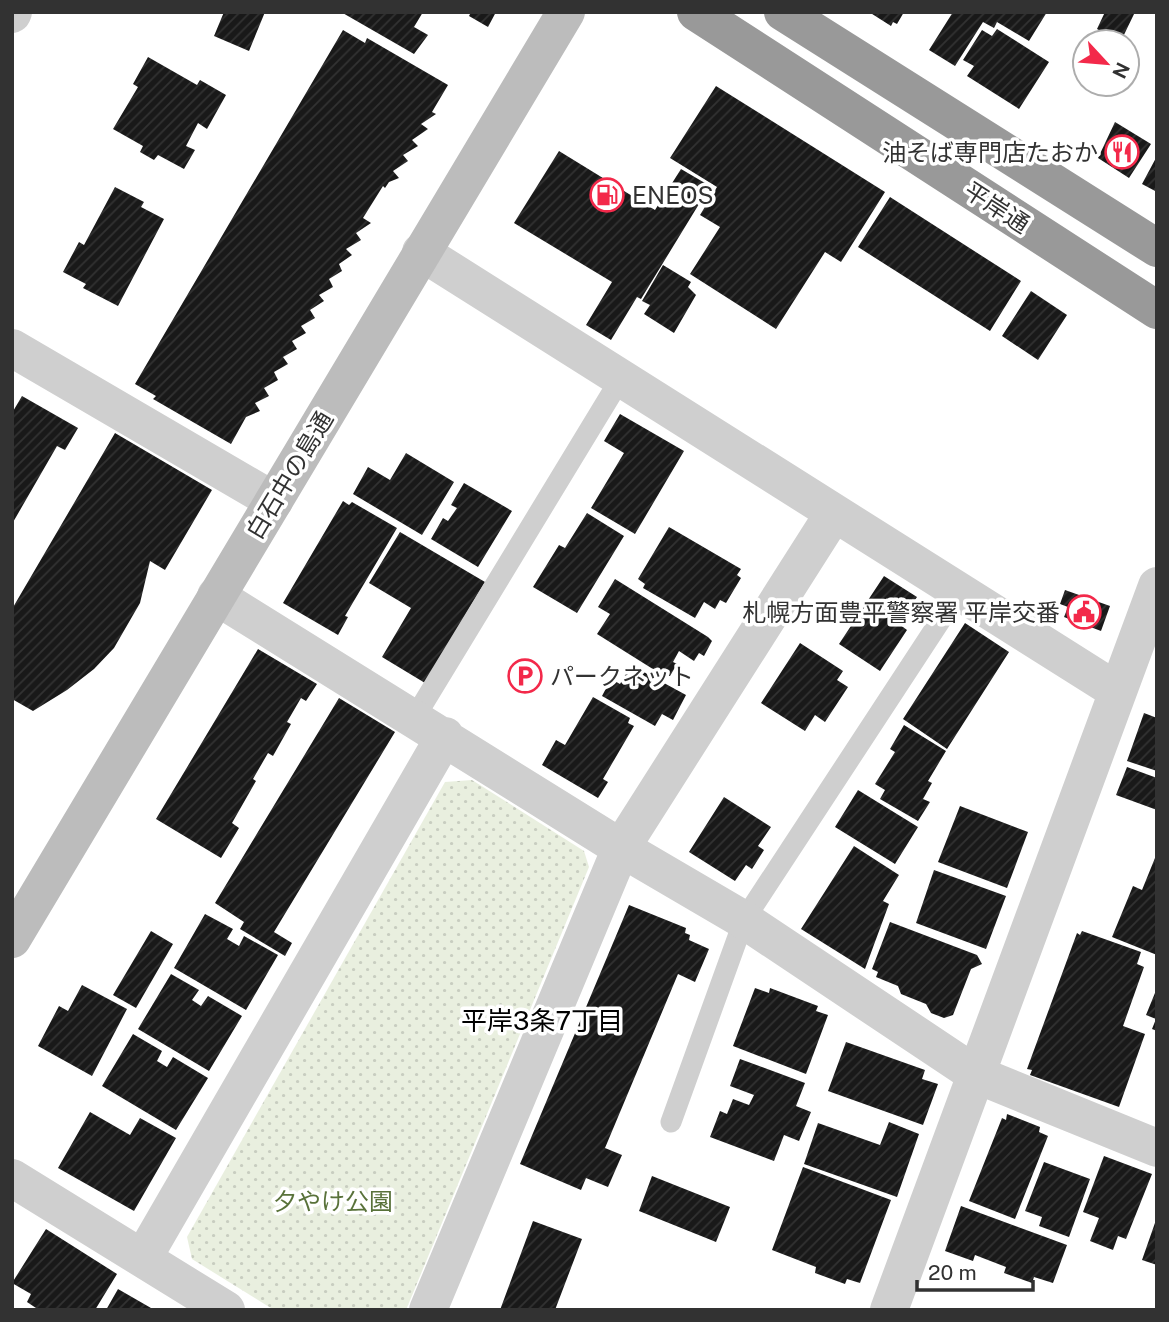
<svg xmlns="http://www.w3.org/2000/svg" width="1169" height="1322" font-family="'Public Sans','Noto Sans JP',sans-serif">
  <defs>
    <pattern id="grass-dots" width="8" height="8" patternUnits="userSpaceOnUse" patternTransform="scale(1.75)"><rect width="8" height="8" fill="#e9efdf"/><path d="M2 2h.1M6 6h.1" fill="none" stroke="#c8cdc0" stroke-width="1.8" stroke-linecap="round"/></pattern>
    <pattern id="building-hatch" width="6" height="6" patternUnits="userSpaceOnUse" patternTransform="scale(1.75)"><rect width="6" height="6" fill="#191919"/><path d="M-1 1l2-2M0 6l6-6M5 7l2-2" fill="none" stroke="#323232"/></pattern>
  </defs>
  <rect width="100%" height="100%" fill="#fff"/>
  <path fill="url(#grass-dots)" d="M472,780L584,851L589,867L406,1310H274L192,1259L187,1237L445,782Z"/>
  <path fill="url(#building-hatch)" d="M224,12H265L249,51L214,36Z
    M341,12H423L414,27L428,35L414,54Z
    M471,12H496L488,27L469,16Z
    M869,12H904L897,24L893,22L891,26Z
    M953,12H1047L1029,41L997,22L994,28L983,22L955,66L929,50Z
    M1105,12H1135L1121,41L1097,29Z
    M997,29L1049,62L1019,109L967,76L974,66L963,60L982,30L992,36Z
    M343,30L365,43L367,38L448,85L432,112L436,114L421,124L428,129L412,140L418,146L403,155L408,161L393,171L399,178L389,182L385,188L383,186L363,218L371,223L356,233L361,240L346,249L352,255L339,264L342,271L329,279L333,287L319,295L324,301L310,310L315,318L301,326L306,333L292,341L297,349L283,357L288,364L274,372L278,380L264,388L269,396L255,403L260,411L246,417L231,444L153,399L156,396L135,384Z
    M148,57L197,85L200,80L226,95L207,129L198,123L186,146L195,150L184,169L158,155L154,160L140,152L143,146L113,129L138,87L133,84Z
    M716,86L885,192L841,262L825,252L776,329L690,274L720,227L700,215L717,187L670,158Z
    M1115,122L1151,144L1129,178L1098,158Z
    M559,151L655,210L681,169L710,186L641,299L637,297L611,340L586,325L612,282L514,223Z
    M1157,156V192L1142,184Z
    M115,187L144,202L141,207L164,219L118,306L83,288L86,284L63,272L79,242L84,245Z
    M890,197L1021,281L990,331L858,247Z
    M663,265L691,282L688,287L696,295L674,333L644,314L650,305L642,301Z
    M1031,291L1067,315L1038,360L1002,336Z
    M22,396L78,428L65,450L57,446L12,524V413Z
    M620,414L684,451L635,534L591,508L624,453L604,441Z
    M115,433L212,490L165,570L150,561L140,603L114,648L94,669L67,690L33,711L12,699V609Z
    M406,453L454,482L422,535L353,494L368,467L390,480Z
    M464,483L512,511L478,567L431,539L443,518L448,521L457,508L451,505Z
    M343,501L349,505L352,502L397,528L345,616L348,617L338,635L283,603Z
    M587,513L624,536L577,613L533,587L559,545L565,548Z
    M669,527L741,569L737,575L741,578L726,603L720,600L715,609L704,602L695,618L643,588L645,584L638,579Z
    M400,532L485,582L425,683L382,657L411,608L369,583Z
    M884,576L917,597L899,624L907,630L880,671L839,644Z
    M615,579L708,637L712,641L704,656L699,653L694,661L679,651L673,662L677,664L670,676H664L597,634L610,614L598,607Z
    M1065,590L1110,606L1101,631L1064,617L1068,607L1060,604Z
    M965,623L1009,652L947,749L903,719Z
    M800,643L843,671L837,680L848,687L825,722L815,715L805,731L761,703Z
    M258,649L317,684L306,701L301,698L287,722L291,724L273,756L268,753L253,779L256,781L232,823L239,828L221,858L156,819Z
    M631,665L686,695L673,720L662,714L655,726L602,696L611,679L620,684Z
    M593,697L630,718L628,723L634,726L603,779L608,782L598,798L542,765L556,740L565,745Z
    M339,698L395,732L274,932L292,943L285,956L240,929L244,922L215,903Z
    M1144,713L1157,718V771L1127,761Z
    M904,725L946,751L928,781L932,783L923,799L930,802L918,821L880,799L885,790L875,784L895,752L890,749Z
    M1127,767L1157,778V810L1116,795Z
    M858,790L918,827L895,864L835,827Z
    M724,797L771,827L758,846L764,850L752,869L746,865L735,881L689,852Z
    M960,806L1028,832L1007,888L938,862Z
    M854,846L899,875L883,901L889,904L865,969L801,929Z
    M1157,853V955L1112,937L1133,886L1142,890Z
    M934,870L1006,896L986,949L916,923Z
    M629,905L686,928L685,933L690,935L689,940L709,949L695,982L678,974L605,1148L622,1155L608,1187L586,1178L581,1190L520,1164Z
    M205,914L233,929L227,939L239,946L244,936L278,955L246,1010L174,968Z
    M890,922L977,955L982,964L971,969L953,1015L944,1018L931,1013L926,1004L901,994L898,986L876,977L878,972L872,969Z
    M151,931L173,944L136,1008L113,995Z
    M1082,931L1141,952L1137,964L1144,967L1123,1026L1145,1034L1119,1107L1030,1075L1032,1070L1027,1069L1077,933L1080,935Z
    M171,974L199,990L192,1000L201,1006L208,996L242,1016L209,1071L138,1029Z
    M82,985L127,1009L92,1076L38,1046L59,1006L68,1011Z
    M755,988L769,993L770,988L818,1006L816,1011L828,1015L806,1074L733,1046Z
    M1157,988V1031L1152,1029L1156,1019L1146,1015Z
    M133,1034L162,1051L157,1061L167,1067L173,1057L208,1078L176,1130L102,1086Z
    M846,1042L925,1070L922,1079L938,1084L923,1125L828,1091Z
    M740,1059L805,1083L796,1106L811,1112L799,1141L784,1135L774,1161L710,1137L720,1111L727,1114L733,1099L749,1105L754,1095L730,1086Z
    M90,1112L130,1135L140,1118L176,1138L134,1211L58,1168Z
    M1007,1114L1040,1127L1039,1132L1048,1136L1015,1219L969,1201L1002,1118L1006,1120Z
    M889,1122L919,1134L897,1197L804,1164L818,1123L880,1145Z
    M1104,1156L1152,1174L1126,1239L1118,1236L1113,1250L1090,1241L1099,1218L1083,1212Z
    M1044,1162L1090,1179L1069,1237L1039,1226L1042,1217L1025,1211Z
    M803,1167L891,1200L860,1283L847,1279L845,1284L815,1273L816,1267L772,1250Z
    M652,1176L730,1207L716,1242L639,1211Z
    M961,1206L1067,1245L1053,1283L1034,1277L1032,1283L1004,1273L1006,1267L975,1255L973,1261L945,1251Z
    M1156,1220H1157V1265L1142,1260Z
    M533,1221L582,1239L555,1310H500Z
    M46,1229L117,1274L95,1310H39L27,1302L31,1294L12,1283Z
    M118,1289L151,1308L150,1310H106Z"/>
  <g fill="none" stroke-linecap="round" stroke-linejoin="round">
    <path stroke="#cfcfcf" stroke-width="21" d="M415,717L621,378
      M671,1122L744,920L959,592"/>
    <path stroke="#cfcfcf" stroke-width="38" d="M12,14L13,12
      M421,252L1117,691
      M12,348L274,501
      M216,596L621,848L744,920L975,1074L1157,1148
      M12,1178L226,1310
      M143,1258L445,736
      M428,1310L621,848L834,513
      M889,1310L1157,586"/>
    <path stroke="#bcbcbc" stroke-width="38" d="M12,939L566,12"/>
    <path stroke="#999" stroke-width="38" d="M696,12L1157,310
      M783,12L1157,248"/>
  </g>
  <defs>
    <symbol id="restaurant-ring" viewBox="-11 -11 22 22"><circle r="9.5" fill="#fff" stroke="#f3294a" stroke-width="1.5"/><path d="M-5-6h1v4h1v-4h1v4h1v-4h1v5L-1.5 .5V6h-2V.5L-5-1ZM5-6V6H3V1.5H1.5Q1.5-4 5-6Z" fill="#f3294a"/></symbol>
    <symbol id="fuel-ring" viewBox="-11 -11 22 22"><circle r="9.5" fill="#fff" stroke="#f3294a" stroke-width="1.5"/><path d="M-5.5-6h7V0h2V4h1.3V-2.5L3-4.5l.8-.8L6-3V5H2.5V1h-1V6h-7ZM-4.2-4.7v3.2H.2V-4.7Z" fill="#f3294a"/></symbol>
    <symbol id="civic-ring" viewBox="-11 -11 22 22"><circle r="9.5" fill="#fff" stroke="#f3294a" stroke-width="1.5"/><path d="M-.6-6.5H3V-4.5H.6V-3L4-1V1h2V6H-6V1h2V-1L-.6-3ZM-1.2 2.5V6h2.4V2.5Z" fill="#f3294a"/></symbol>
    <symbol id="parking-ring" viewBox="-11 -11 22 22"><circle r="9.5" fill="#fff" stroke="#f3294a" stroke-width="1.5"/><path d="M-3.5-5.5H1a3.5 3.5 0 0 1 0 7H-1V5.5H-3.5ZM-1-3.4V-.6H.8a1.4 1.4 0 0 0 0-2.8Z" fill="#f3294a"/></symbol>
  </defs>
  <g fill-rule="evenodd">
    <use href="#restaurant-ring" x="1103" y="133" width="38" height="38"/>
    <use href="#fuel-ring" x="588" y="176" width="38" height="38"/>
    <use href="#civic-ring" x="1065" y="593" width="38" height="38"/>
    <use href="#parking-ring" x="506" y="657" width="38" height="38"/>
  </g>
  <g text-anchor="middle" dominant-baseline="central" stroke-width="7" stroke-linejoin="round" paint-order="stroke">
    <g font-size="24" fill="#323232" stroke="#fff" text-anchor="end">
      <text x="1098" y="152">油そば専門店たおか</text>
      <text x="632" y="195" text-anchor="start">ENEOS</text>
      <text x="1060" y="612">札幌方面豊平警察署 平岸交番</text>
      <text x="550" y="676" text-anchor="start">パークネット</text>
    </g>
    <g font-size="24" fill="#323232" stroke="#fff">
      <text transform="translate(997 207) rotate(33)">平岸通</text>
      <text transform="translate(289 475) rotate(-59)">白石中の島通</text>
    </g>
    <g font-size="24" fill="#59723a" stroke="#fff">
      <text x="333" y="1201">夕やけ公園</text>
    </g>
    <g font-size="26" fill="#000" stroke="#fff">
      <text x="542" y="1020">平岸3条7丁目</text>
    </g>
  </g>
  <rect width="1169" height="1322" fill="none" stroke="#323232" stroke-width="28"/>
  <g transform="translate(1106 63) rotate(116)"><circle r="33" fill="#ffffff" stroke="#adadad" stroke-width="2"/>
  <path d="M0-5L12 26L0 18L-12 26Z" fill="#f3294a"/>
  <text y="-10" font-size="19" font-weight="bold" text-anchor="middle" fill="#323232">N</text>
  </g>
  <path d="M917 1280v10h116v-10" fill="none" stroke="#323232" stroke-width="3.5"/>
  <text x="928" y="1280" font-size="21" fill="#323232" stroke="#ffffff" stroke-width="5" paint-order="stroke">20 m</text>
</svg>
